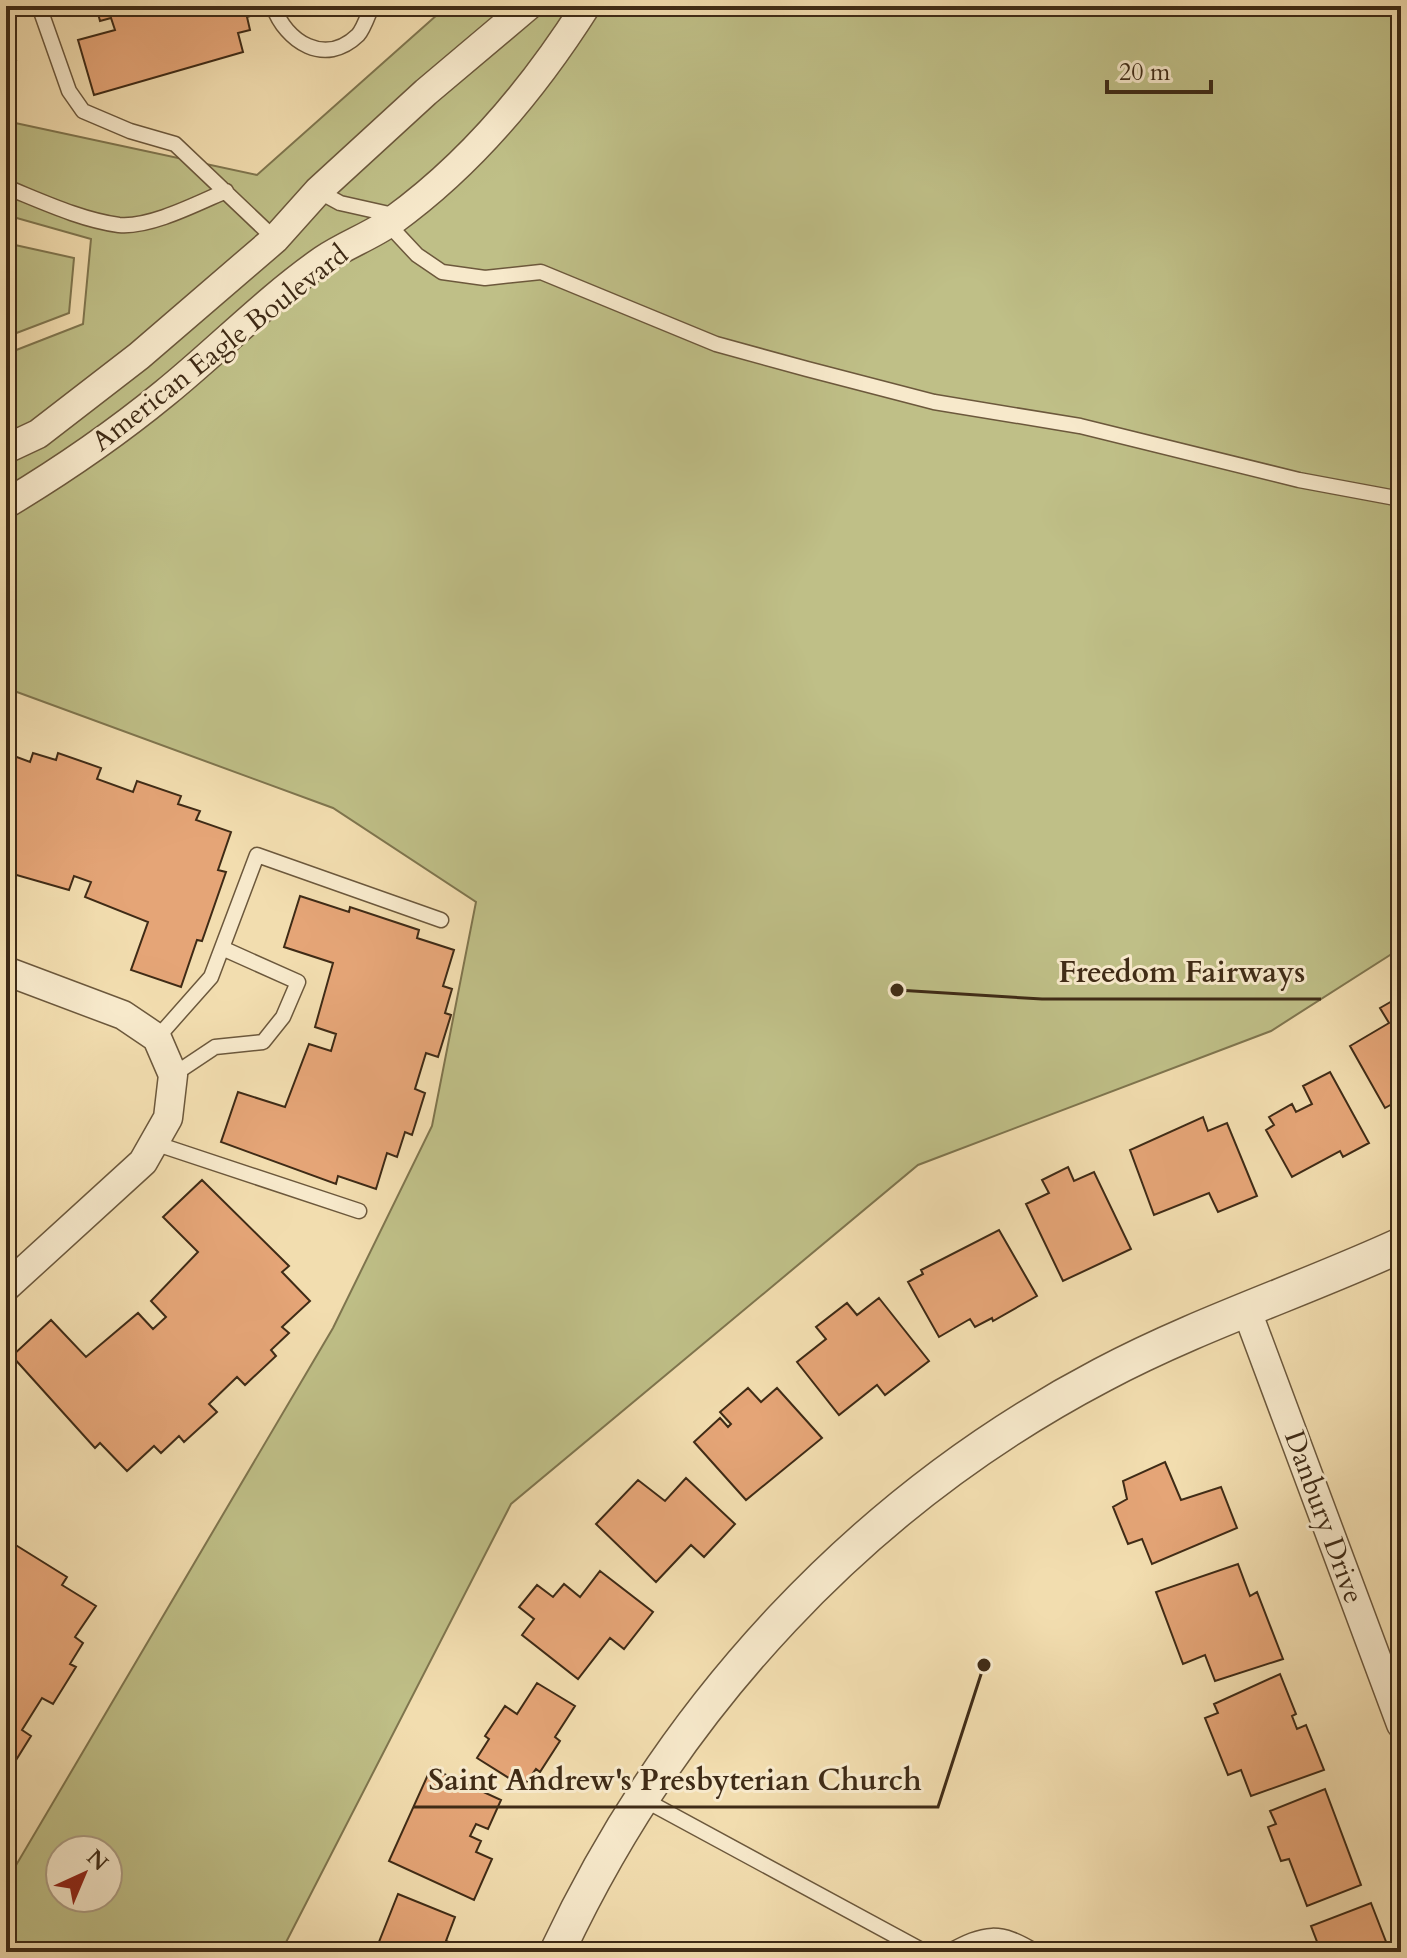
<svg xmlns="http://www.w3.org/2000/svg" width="1407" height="1958" font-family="Cardo,serif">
  <rect width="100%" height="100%" fill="#f2ddaf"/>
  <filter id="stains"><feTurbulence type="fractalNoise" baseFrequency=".0025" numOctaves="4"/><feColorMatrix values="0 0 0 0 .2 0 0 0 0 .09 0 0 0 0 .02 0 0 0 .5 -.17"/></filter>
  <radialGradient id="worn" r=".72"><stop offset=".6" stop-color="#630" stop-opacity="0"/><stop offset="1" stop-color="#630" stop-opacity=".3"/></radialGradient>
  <path fill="#bfbf87" stroke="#7f754e" stroke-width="2" fill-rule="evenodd" d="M447,6H1401V948L1271,1031L918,1165L511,1504L281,1952H6V1877L15,1867L333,1328L432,1126L476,902L333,808L6,688V354L83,324L91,239L6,215V121L257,175ZM60,1850H108V1898H60Z
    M6,243L74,258L69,313L6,337Z"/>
  <path fill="#e5a577" stroke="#3f2b16" stroke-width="2" d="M96,6H251L253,15L247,17L250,30L238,33L243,52L94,95L78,40L115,30L111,18L100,21Z
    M6,27L16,60L6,63Z
    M6,753L30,762L33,753L56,760L58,753L101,768L97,779L133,792L137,781L181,796L178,804L200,811L196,820L231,832L218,870L226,872L202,941L197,940L181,987L131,970L148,922L85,897L91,882L74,876L69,890L6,872Z
    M300,896L349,912L350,907L419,930L417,938L454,950L443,986L452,989L445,1013L451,1015L438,1057L426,1053L415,1089L425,1093L412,1135L405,1132L397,1157L387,1153L376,1189L338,1176L336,1184L221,1142L238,1092L285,1107L309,1044L331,1051L336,1034L315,1027L333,963L284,947Z
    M1401,996V1099L1385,1108L1350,1046L1389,1023L1380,1008Z
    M1330,1072L1369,1143L1343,1157L1340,1151L1292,1177L1266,1130L1274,1125L1269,1117L1292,1104L1296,1112L1312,1104L1303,1086Z
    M1203,1117L1208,1131L1227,1123L1257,1196L1218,1212L1209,1193L1154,1215L1130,1150Z
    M1068,1167L1074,1181L1094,1172L1131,1249L1063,1281L1026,1204L1049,1193L1042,1180Z
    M202,1180L289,1266L282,1272L310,1301L282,1327L289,1333L271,1350L276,1356L245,1385L237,1377L209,1404L217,1412L184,1442L179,1436L161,1453L154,1446L127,1471L100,1443L95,1448L12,1356L51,1320L86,1357L138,1313L153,1329L166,1317L151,1301L198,1252L163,1217Z
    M999,1230L1037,1296L993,1321L992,1318L975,1327L970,1319L939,1337L908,1282L923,1274L921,1270Z
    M879,1298L929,1361L885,1395L877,1385L839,1415L797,1362L826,1339L816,1327L847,1303L857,1315Z
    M748,1388L761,1402L777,1388L822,1438L746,1500L694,1442L720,1418L728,1427L731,1424L720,1412Z
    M1165,1462L1181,1500L1221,1487L1237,1528L1152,1564L1142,1539L1128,1544L1113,1507L1127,1499L1123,1481Z
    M686,1478L735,1524L704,1557L691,1545L656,1582L596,1524L638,1480L665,1501Z
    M6,1539L67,1577L62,1585L96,1606L75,1637L83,1643L70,1664L76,1667L53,1704L42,1698L22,1730L31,1736L8,1773Z
    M1238,1564L1250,1596L1257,1592L1283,1659L1215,1681L1205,1655L1183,1664L1156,1592Z
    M600,1571L653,1612L624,1649L610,1638L578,1679L522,1635L534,1619L519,1607L537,1585L553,1597L564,1584L580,1597Z
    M1280,1674L1296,1714L1292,1716L1297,1729L1306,1725L1324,1770L1251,1796L1241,1770L1228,1775L1205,1718L1218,1713L1214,1704Z
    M537,1683L575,1706L555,1737L560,1741L540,1772L536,1769L523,1787L477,1758L489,1739L485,1736L505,1706L517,1714Z
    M431,1768L501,1800L488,1829L476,1824L470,1836L481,1841L476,1852L492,1859L474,1900L389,1861Z
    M1325,1789L1361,1885L1307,1906L1289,1859L1281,1861L1268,1827L1276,1824L1270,1811Z
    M398,1894L455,1917L446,1941L454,1944L451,1952H375Z
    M1371,1903L1390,1952H1321L1311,1926Z"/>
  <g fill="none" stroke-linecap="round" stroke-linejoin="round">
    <defs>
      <path id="service" d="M39,6L69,91L83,111L130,131L175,144L275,239
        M273,6C286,42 325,67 358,35C364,28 368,15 372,6
        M6,187C41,201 81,220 119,225C150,228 198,203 226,191
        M318,191L340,203L398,216
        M388,224L417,255L442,272L485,278L541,272L716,344L807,369L934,402L1080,426L1299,480L1401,499
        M157,1038L211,977L257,855L441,920
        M173,1075L215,1047L263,1042L283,1017L298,982L222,948
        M154,1143L359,1211
        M641,1798L925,1952
        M948,1952C985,1932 999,1929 1036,1952"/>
      <path id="minor" d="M6,449L38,434L139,356L275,239L318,191L426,92L528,6
        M6,504C61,471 115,434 165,393C218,350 267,299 323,260C345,245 371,236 392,221C471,164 534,88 586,6
        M6,971L123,1015L157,1038L173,1075L168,1118L143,1162L6,1287
        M1247,1311L1401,1724"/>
      <path id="tertiary" d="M557,1952C672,1706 862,1501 1102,1375C1198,1324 1303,1290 1401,1245"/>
    </defs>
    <use href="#service" stroke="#6c583c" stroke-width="17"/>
    <use href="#minor" stroke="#6c583c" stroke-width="31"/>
    <use href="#tertiary" stroke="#6c583c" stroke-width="37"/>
    <use href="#service" stroke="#f7e9cb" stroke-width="14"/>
    <use href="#minor" stroke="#f7e9cb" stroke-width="28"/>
    <use href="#tertiary" stroke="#f7e9cb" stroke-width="34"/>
  </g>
  <g text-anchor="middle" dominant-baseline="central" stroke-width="6" stroke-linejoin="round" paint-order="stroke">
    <g font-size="28" fill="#3f2b16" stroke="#f7e9cb">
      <text transform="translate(220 348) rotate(-38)">American Eagle Boulevard</text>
      <text transform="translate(1324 1517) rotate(70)">Danbury Drive</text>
    </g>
  </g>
  <path fill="none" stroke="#3f2b16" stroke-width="3" d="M897 990L1042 999H1321M984 1665L938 1807H413"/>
  <g fill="#3f2b16" stroke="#f7e9cb" stroke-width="3">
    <circle cx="897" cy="990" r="8"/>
    <circle cx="984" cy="1665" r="8"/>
  </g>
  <g font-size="30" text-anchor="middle" font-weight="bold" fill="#3f2b16" stroke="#f7e9cb" stroke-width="6" stroke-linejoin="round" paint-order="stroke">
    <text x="1182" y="982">Freedom Fairways</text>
    <text x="675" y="1790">Saint Andrew's Presbyterian Church</text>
  </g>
  <rect width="1407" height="1958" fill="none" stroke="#f2ddaf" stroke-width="32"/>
  <rect x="8" y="8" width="1391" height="1942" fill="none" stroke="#3f2b16" stroke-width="4"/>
  <rect x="16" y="16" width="1375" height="1926" fill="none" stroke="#3f2b16" stroke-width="2"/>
  <g transform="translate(84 1874) rotate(44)"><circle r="38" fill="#f7e9cb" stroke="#ad9d83" stroke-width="2"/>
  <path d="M0-6L14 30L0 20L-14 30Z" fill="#8f2418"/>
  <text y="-12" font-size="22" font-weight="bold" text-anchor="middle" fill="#3f2b16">N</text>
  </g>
  <path d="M1107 80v12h104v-12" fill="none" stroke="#3f2b16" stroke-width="4"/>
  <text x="1119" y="80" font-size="24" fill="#3f2b16" stroke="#f7e9cb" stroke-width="6" paint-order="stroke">20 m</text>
  <rect width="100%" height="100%" filter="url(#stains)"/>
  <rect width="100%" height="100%" fill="url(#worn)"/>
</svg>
